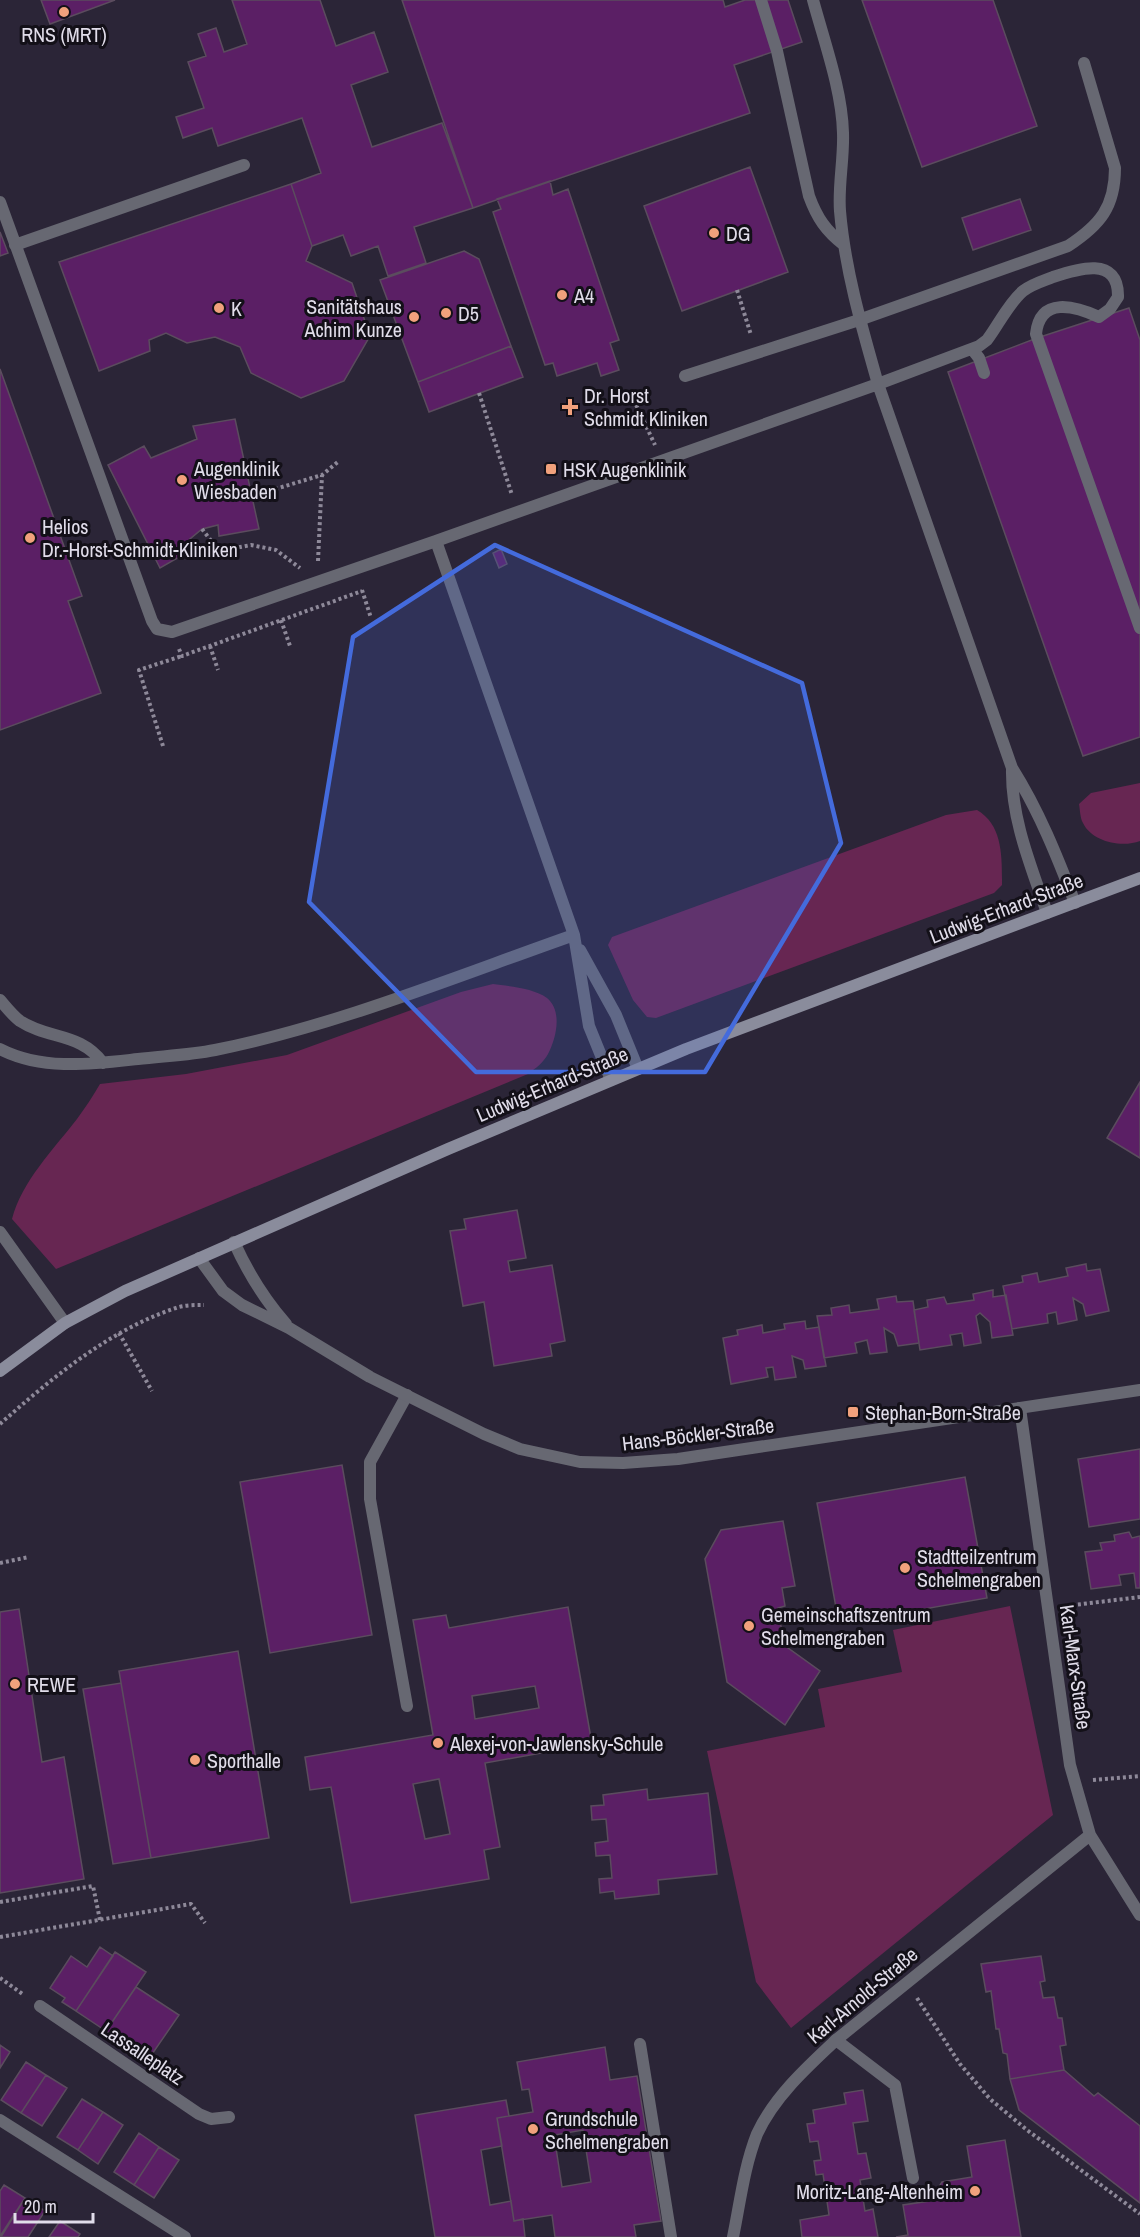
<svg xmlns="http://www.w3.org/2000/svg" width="1140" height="2237" font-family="'Archivo Narrow',sans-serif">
  <rect width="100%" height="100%" fill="#2b2537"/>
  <path fill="#672652" d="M1140,783V841C1122,848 1092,842 1083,823C1080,818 1080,809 1079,804L1091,793Z
    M977,810C1003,825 1002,857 1002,885L994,893L656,1018L647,1017L633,1000L608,945L612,937L946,815Z
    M493,984C508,986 534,988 547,998C563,1011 556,1039 548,1054C543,1063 536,1068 528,1074L56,1269L12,1219C22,1181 53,1150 77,1119C85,1108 93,1096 100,1084L186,1074L287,1055L461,992Z
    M1010,1606L1053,1815L791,2028L756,1982L707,1751L825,1727L818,1689L902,1672L893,1630Z"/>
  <path fill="#5b1f65" stroke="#5b4c5e" stroke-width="1.5" fill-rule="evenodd" d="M41,0H115L50,24Z
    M232,0H320L336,46L374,32L388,72L351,85L372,147L442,123L473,208L414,227L426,263L388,276L378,246L351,256L343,235L312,246L291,184L321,173L302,118L218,146L212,128L183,138L176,117L204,108L188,62L206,56L198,34L216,28L224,52L247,44Z
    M402,0H723L725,7L745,0H788L802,42L734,65L750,113L473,208Z
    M862,0H993L1037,126L922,167Z
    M750,167L788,272L682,311L644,206Z
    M550,181L553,195L568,189L619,340L610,343L619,370L601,376L597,363L557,376L553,363L545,365L493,212L501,209L497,199Z
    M291,184L312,246L306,261L352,283L370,336L344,381L301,398L251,373L240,347L215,337L187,343L166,333L149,340L150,351L99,371L59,262Z
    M1020,199L1031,230L973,250L962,218Z
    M0,232L8,253L0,256Z
    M464,251L479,259L511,346L418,382L380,280Z
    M1129,308L1140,340V737L1083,756L948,372L1037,338Z
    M511,346L523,377L429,412L418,382Z
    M0,369L82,596L68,601L101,693L0,730Z
    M235,419L259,529L219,536L218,525L202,529L190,539L195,548L160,568L108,465L144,446L151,458L197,439L193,426Z
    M501,549L507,564L499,568L493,553Z
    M1140,1082V1158L1107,1138Z
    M517,1210L526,1258L508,1261L510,1272L552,1265L565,1341L550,1344L552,1356L494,1366L484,1302L463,1306L450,1231L466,1229L464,1219Z
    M1086,1264L1087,1271L1100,1269L1109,1311L1086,1316L1083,1304L1073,1298L1077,1320L1058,1324L1056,1312L1047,1314L1048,1323L1012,1329L1003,1286L1023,1282L1022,1276L1037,1273L1039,1282L1068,1276L1066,1268Z
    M993,1290V1297L1006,1295L1013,1335L992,1338L990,1322L980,1313L976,1316L981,1343L964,1346L962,1333L950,1335L952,1345L920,1350L914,1310L928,1307L927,1300L944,1297L947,1304L974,1300L973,1294Z
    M896,1296L897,1302L913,1301L919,1343L898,1346L894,1334L884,1328L887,1352L870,1354L867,1340L855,1343L857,1353L824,1358L817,1316L832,1315L831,1308L849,1305L850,1313L879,1309L877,1299Z
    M805,1321L806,1329L819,1327L826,1366L805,1369L803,1360L792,1356L796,1377L775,1380L773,1367L766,1368L768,1377L731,1384L723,1338L738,1335L737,1330L762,1325L763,1333L785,1329L784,1324Z
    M1140,1449V1519L1089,1527L1078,1459Z
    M342,1465L372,1635L270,1653L240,1482Z
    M965,1477L987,1598L839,1624L817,1503Z
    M783,1521L795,1586L782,1588L785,1606L778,1608L784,1645L820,1671L785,1725L727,1682L705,1559L721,1530Z
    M1129,1532L1132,1538L1140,1536V1588H1136L1134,1573L1119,1575L1121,1585L1091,1589L1085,1552L1102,1550L1100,1543L1115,1541L1114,1535Z
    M568,1607L592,1744L485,1763L500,1847L484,1850L489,1879L351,1903L331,1787L310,1790L305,1757L433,1735L413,1620L446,1615L449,1628ZM535,1686L539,1708L475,1719L472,1696ZM439,1779L450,1834L425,1839L413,1784Z
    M19,1609L42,1762L64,1757L84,1879L0,1893V1612Z
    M238,1651L269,1838L151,1858L119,1671Z
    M121,1683L151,1858L113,1864L83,1689Z
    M647,1789L648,1800L708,1793L717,1874L658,1880L659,1894L615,1899L614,1891L600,1893L599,1879L612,1878L610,1855L596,1856L595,1843L608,1841L606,1819L592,1820L591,1806L604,1805L603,1795Z
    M100,1947L113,1956L76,2011L62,2002L65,1998L50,1988L71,1956L87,1967Z
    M115,1952L146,1972L106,2031L76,2011Z
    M1041,1956L1045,1981L1040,1982L1043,1998L1054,1997L1058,2018H1062L1066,2045L1060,2046L1064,2070L1010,2079L1007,2054L1003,2053L999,2029H996L991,1991L986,1992L981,1964Z
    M136,1987L179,2015L148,2060L106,2031Z
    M0,2045L10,2052L0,2068Z
    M605,2047L610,2080L637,2076L661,2221L634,2225L636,2237H555L552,2215L514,2221L497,2118L533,2112L529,2089L522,2090L517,2062ZM583,2130L591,2182L562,2187L554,2135Z
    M26,2062L46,2075L21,2113L1,2100Z
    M1064,2070L1094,2096L1098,2093L1140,2126V2203L1019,2110L1010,2079Z
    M46,2075L67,2088L42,2126L21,2113Z
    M863,2090L868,2121L853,2123L858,2154L866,2153L871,2178L860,2180L865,2211L873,2209L878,2237H802L800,2220L829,2215L823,2174L816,2175L814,2161L821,2160L818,2141L810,2142L807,2124L815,2123L813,2110L846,2104L844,2093Z
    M82,2099L103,2112L78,2150L57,2137Z
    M506,2100L509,2116L497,2118L502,2146L481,2150L490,2205L511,2201L514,2221L523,2219L525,2237H435L415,2115Z
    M103,2112L123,2125L98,2164L78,2150Z
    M139,2133L159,2147L134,2185L114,2172Z
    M1005,2140L1021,2237H896L908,2235L903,2205L930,2201L942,2182L972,2177L967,2146Z
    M159,2147L179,2160L154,2198L134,2185Z
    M4,2185L25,2198L0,2236V2191Z
    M25,2198L45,2211L28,2237H1Z
    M60,2221L80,2234L78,2237H49Z"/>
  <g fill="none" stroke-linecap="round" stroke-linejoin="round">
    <path stroke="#8e8999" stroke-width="4" stroke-dasharray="3 3" stroke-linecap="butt" d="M737,290L751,335
      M479,393L512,495
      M631,394L655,445
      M252,496L322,475L339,461
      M202,529L219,551L251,545L276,550L300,568
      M318,561L322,475
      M362,590L371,618
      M281,620L290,646
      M210,646L218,670
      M179,649L182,656L362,591
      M163,746L139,670L182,656
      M119,1333L152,1391
      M0,1424C52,1378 109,1330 176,1308C184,1305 195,1305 204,1305
      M0,1563L29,1557
      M1066,1606L1140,1597
      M1093,1780L1140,1776
      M0,1902L93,1886L100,1920
      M0,1937L191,1904L205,1923
      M0,1978L24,1995
      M917,1998L960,2064L990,2099L1027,2130L1140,2214"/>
    <path stroke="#676872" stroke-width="12" d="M761,0L777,51L809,196C817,218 826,231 844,245
      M813,0C824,41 842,90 843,133C844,159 838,185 840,211C845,270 862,328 878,384L1012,768C1039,811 1057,856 1075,903
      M0,202L152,621L157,629L172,632L436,541
      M15,245L244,165
      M972,349L979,358L984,373
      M685,376L859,320L1068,246C1100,225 1115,207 1115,168L1084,63
      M1012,769C1011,819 1031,866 1047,913
      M580,950L616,1015L638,1069
      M0,1000C6,1007 13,1016 20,1021C49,1040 80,1032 103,1063
      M0,1049C43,1071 92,1064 138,1059C164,1056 190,1055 215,1050C336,1026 457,976 574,935
      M611,1080L589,1026L574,935L436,541L878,384L979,346L987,340C999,324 1008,304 1023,291C1032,284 1043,281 1053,277C1077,269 1119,255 1118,297L1110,309L1099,317C1075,306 1040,296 1036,334L1140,628
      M0,1232L65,1323
      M407,1706L370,1499V1462L407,1395
      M836,2040L895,2085L913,2178
      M640,2044L671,2237"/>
    <path stroke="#676872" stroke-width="12" d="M1020,1408L1070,1765L1090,1835L1140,1915
      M40,2006L199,2114L211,2119L229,2117
      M0,2120L185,2237
      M733,2237C740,2203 744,2167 757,2134C774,2097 807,2067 836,2040L1090,1835"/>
    <path stroke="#676872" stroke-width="12" d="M234,1242C248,1273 264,1299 286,1324
      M199,1258L223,1291L242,1305L289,1328L370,1377L484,1434L520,1449L580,1462L623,1463L678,1459L1140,1390"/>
    <path stroke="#8a8c9c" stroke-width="12" d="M0,1371L65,1323L125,1291L448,1149L686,1049L1140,878"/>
  </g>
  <path fill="#446bdc" fill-opacity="0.2" stroke="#446bdc" stroke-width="4.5" stroke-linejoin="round" d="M495,545L802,683L841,843L705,1072H476L309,902L353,637Z"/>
  <g fill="#f1a17c" stroke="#131018" stroke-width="2">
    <circle cx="64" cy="12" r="6"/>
    <circle cx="714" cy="233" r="6"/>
    <circle cx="562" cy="295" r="6"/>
    <circle cx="219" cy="308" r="6"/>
    <circle cx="446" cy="313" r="6"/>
    <circle cx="414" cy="317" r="6"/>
    <path d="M567 398h6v6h6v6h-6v6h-6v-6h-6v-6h6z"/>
    <rect x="545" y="463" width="12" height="12" rx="3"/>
    <circle cx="182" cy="480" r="6"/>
    <circle cx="30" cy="538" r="6"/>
    <rect x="847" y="1406" width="12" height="12" rx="3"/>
    <circle cx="905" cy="1568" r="6"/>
    <circle cx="749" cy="1626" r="6"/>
    <circle cx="15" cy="1684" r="6"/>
    <circle cx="438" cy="1743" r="6"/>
    <circle cx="195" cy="1760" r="6"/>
    <circle cx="533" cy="2129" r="6"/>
    <circle cx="975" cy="2191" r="6"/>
  </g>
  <g text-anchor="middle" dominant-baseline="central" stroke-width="6" stroke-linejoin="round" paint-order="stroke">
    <g font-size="20" fill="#e1ddea" stroke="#131018" text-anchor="start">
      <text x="64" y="34" text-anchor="middle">RNS (MRT)</text>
      <text x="726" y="233">DG</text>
      <text x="574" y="295">A4</text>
      <text x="402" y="306" text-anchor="end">Sanitätshaus<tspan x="402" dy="23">Achim Kunze</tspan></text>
      <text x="231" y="308">K</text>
      <text x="458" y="313">D5</text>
      <text x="584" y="395">Dr. Horst<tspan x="584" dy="23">Schmidt Kliniken</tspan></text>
      <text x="194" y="468">Augenklinik<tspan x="194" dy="23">Wiesbaden</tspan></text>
      <text x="563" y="469">HSK Augenklinik</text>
      <text x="42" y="526">Helios<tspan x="42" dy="23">Dr.-Horst-Schmidt-Kliniken</tspan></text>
      <text x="865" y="1412">Stephan-Born-Straße</text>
      <text x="917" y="1556">Stadtteilzentrum<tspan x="917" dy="23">Schelmengraben</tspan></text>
      <text x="761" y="1614">Gemeinschaftszentrum<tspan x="761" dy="23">Schelmengraben</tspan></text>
      <text x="27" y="1684">REWE</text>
      <text x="450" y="1743">Alexej-von-Jawlensky-Schule</text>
      <text x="207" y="1760">Sporthalle</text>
      <text x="545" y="2118">Grundschule<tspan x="545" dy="23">Schelmengraben</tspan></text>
      <text x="963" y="2191" text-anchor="end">Moritz-Lang-Altenheim</text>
    </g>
    <g font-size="20" fill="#e1ddea" stroke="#131018">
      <text transform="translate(1006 908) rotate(-21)">Ludwig-Erhard-Straße</text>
      <text transform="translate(552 1084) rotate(-23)">Ludwig-Erhard-Straße</text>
      <text transform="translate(698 1434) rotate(-7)">Hans-Böckler-Straße</text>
      <text transform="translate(1076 1667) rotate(82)">Karl-Marx-Straße</text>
      <text transform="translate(862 1995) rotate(-40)">Karl-Arnold-Straße</text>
      <text transform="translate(143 2053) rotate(34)">Lassalleplatz</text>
    </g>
  </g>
  <path d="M15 2213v9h78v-9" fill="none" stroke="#e1ddea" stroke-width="3"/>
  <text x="24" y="2213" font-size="18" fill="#e1ddea" stroke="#131018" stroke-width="4.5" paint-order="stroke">20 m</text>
</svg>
